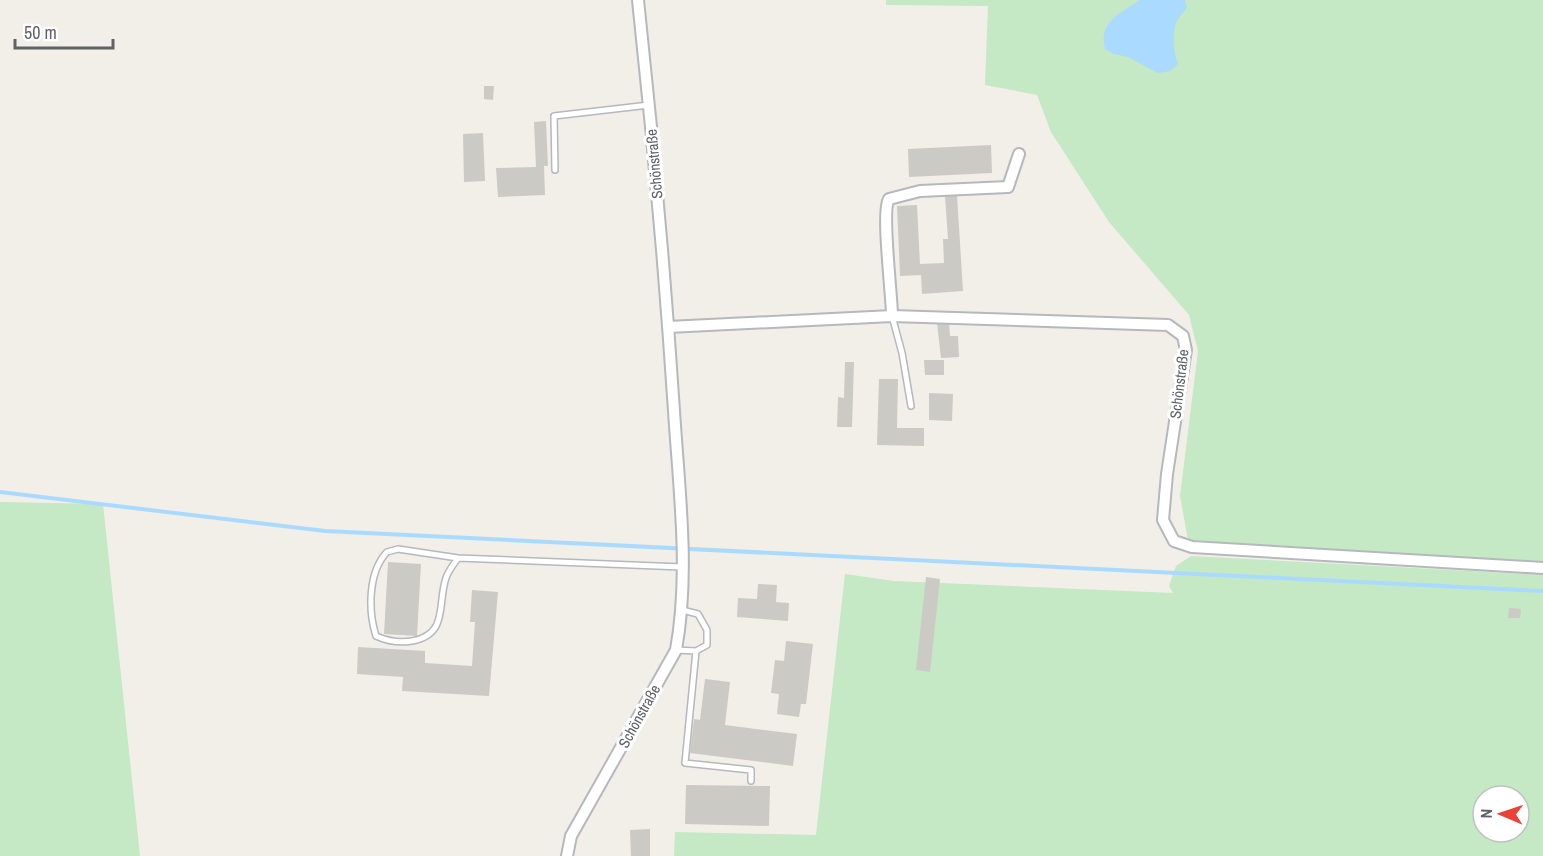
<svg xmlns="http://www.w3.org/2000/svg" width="1543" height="856" font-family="'Archivo Narrow',sans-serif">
  <rect width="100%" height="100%" fill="#f1efe8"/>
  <path fill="#c5e8c5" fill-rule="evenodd" d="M886,0H1543V562L1188,540L1180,496L1198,351L1189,315L1109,222L1051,132L1037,95L985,85L988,6L886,5Z
    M0,502L103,504L140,856H0Z
    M1191,556L1543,575V856H674L675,832L816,835L845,574L894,581L1173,593L1169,586L1176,566ZM1483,796H1519V832H1483Z"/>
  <path fill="#aadaff" d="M1140,0H1185L1187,7C1185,11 1180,15 1178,19C1171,30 1174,53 1178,64L1170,71L1158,73L1128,57L1114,54L1105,49C1098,20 1122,13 1140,0Z"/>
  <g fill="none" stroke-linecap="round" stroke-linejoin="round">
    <path stroke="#aadaff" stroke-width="4" d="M0,492L325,531L1543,591"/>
  </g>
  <path fill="#cccac5" d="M484,86H494L493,100L484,99Z
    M546,121L548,166H544L545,195L498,197L496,168L536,167L534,122Z
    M483,133L485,181L464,182L463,134Z
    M991,145L992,173L909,177L908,149Z
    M957,195L963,291L922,294L921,275L900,276L897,206L917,205L920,264L944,263L943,239H948L945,196Z
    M937,323H949L950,336H958L959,357L941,358Z
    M924,360H944V375H925Z
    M845,362H854L852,427H837L838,397L844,398Z
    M879,379H898L897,428H924V446L877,445Z
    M929,393L953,394L952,421L929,420Z
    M388,562L421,564L417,636L384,634Z
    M926,577L940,579L930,672L916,670Z
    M758,584L777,585L776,602L789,603L788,621L737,617L738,598L757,599Z
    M472,590L498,592L489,696L402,691L403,677L357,674L358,647L425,651V663L472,666L475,622H470Z
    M1509,608L1521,609L1520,618H1508Z
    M786,641L813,644L806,704H801L799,717L777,714L779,694L771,693L775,660L784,661Z
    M705,679L730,682L725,725L797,734L793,766L690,753L694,719L700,720Z
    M686,785L770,786L769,826L685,824Z
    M650,829V856H631L630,830Z"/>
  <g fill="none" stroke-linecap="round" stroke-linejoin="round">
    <defs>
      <path id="lane" d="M555,170L554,116L649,105
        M892,316L902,353L911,406
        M458,558L398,549L387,552C368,572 368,611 376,636C387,641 400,643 412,641C449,634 437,604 446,578C448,571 454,564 458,558L682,567
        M676,650L696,651L707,645V630L698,614L682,610
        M696,651L685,763L751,770V781"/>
      <path id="street" d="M892,316C892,295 881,210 889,199L920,191L1008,187L1019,154
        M668,327L892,316L1168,325L1183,336L1186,350L1167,474L1163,520L1174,541L1192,547L1543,568
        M567,856L571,836L676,650C690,572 679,490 674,411C665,274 653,137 638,0"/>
    </defs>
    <use href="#lane" stroke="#b5b8bc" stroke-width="8"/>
    <use href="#street" stroke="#b5b8bc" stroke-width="14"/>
    <use href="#lane" stroke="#fff" stroke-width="5"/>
    <use href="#street" stroke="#fff" stroke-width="10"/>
  </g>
  <g text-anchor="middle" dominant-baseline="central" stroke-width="6" stroke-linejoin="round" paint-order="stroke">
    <g font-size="15" fill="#5f6368" stroke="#fff">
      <text transform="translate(654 164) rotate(-95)">Schönstraße</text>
      <text transform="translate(1179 384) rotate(-83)">Schönstraße</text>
      <text transform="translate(639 716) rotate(-61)">Schönstraße</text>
    </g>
  </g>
  <g transform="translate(1501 814) rotate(272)"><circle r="28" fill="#ffffff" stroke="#bfc1c3" stroke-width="1.5"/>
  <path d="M0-4.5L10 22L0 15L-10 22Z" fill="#ea4335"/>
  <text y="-9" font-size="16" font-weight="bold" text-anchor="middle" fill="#5f6368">N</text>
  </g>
  <path d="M15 39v9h98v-9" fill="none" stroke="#5f6368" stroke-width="3"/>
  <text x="24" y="39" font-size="18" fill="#5f6368" stroke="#ffffff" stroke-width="4.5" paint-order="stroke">50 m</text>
</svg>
